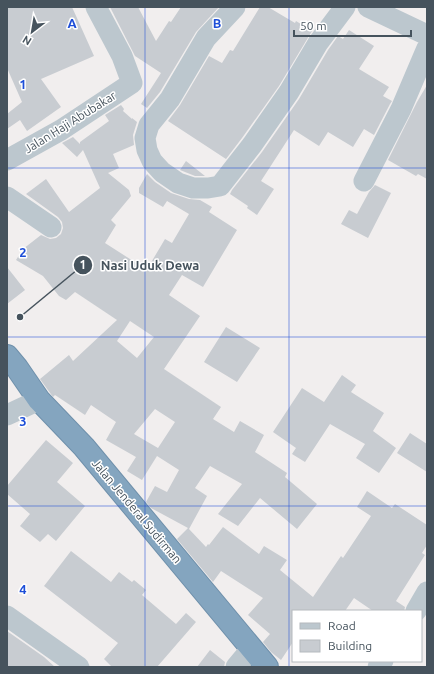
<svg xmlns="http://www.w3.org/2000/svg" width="434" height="674" font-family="Ubuntu,sans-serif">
  <rect width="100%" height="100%" fill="#f1eeee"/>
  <path fill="#c8ccd1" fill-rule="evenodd" d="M7,7H72L94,56L41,79L61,107L27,131L20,120L7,129V114L22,102L7,68Z
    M110,7H138L156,41L169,21L171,22L181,7H219L196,32L160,92L147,108L141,104L161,73L135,56Z
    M260,7H268L295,23L296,21L312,31L279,86L242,138L226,159L168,121L180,105L209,56L222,63L230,50L233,51Z
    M349,30L374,46L359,69L389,87L383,96L392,101L390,104L374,135L364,129L353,147L328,132L319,146L294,130L261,181L274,189L257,215L247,208L248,206L230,194L232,190L262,152L299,99L328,50L338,36L343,39Z
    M427,85V179L418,174L416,176L388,160L417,102Z
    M121,105L124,109L123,111L132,119V118L137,122L133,135L134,145L113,154L119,168L108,173L129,190L131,196L111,220L116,225L105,243L144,268L146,265L149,266L165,239L172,243L189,214L167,201L163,207L139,193V188L147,174L155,182L171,193L189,199L200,200L212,207L209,212L237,230L203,287L182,275L169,295L200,316L164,369L221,407L213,419L234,432L240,421L264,435L255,452L287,473L285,477L317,504L297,529L260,498L238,526L218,514L242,484L210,466L195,488L207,496L189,529L206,547L208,544L209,545L223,527L259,554L264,546L287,560L280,570L313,597L341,556L343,558L371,516L357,507L367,491L392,508L395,504L427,525V545L422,553L425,555L396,601L405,607L404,611H373L354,598L345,611H293V642L281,660L271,652L263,642L270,634L248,615L263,598L221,571L213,582L177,539L188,528L151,508L146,502L155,486L167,492L179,470L157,456L142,480L127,471L136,457L106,440L116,422L91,405L85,415L55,395L53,397L40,379L69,355L73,361L117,320L75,292L66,300L59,296L43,276L16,260L23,249L41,235L50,239L56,238L61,234L63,228L62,222L58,217L26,194L46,179L69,212L100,188L83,150L77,157L62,143L73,137L80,144V142L109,121L105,115ZM130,321L154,337L137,358L117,341ZM155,409L175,422L158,448L134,434Z
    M186,161L205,176H195L180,170Z
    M375,185L391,193L368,238L341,224L349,210L357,214L369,192Z
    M7,267L25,290L7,304Z
    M226,327L260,348L237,382L204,362Z
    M342,375L356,385L351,392L384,413L373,431L396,448L379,473L356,458L365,444L330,424L305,462L292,454L296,448L273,432L302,388L324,402Z
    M410,433L427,444V472L397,453Z
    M46,440L73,463L57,482L85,506L56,541L48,534L40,542L20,526L30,514L7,494V486Z
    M71,551L111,582L119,572L132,582L134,580L146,590L142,595L176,624L186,613L196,622L157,667H112L104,659L118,643L44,586Z
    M7,631L44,657L55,667H7Z
    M210,650L225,662L224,667H197Z"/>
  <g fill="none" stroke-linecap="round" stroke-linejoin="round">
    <defs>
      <path id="highway" d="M7,356L17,368L39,400L84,447L267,667"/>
    </defs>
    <use href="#highway" stroke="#6f90ab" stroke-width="24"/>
    <path stroke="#bcc7ce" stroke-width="21" d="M235,7L206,38L170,99L149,125L145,138L147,150L152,161L162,172L178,183L193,188H208L220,186L252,145L289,92L318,43L345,7
      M368,7L427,35
      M7,160L61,130L132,83L122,56L96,7
      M364,181L401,109L427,48
      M7,197L51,227
      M7,415L39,400
      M416,611L427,592
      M7,616L79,667
      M236,667L251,649
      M378,667L383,661"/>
    <use href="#highway" stroke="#84a5bf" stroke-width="22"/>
  </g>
  <path fill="none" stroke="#1d4ed8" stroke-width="1" stroke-opacity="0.55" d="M145,7V667M289,7V667M7,168H427M7,337H427M7,506H427"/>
  <g text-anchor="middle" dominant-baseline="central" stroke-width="3" stroke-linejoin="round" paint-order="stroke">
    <g font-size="12" fill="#46535d" stroke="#fff">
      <text transform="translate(70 122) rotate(-32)">Jalan Haji Abubakar</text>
      <text transform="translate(137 511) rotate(50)">Jalan Jenderal Sudirman</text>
    </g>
  </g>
  <g font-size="13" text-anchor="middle" font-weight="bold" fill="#1d4ed8" stroke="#fff" stroke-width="3" stroke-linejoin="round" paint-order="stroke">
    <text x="72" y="28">A</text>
    <text x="217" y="28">B</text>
    <text x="23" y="89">1</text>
    <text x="23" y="257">2</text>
    <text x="23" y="426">3</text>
    <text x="23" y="594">4</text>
  </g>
  <path fill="none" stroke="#46535d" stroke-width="1.5" d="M20 317L83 265"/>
  <g fill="#46535d" stroke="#fff" stroke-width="1.5">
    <circle cx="20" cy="317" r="4"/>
    <circle cx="83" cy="265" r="10"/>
  </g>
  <g font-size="12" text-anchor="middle" font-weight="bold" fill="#fff">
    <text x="83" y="269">1</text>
  </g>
  <g font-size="13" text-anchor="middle" font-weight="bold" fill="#46535d" stroke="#fff" stroke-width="3" stroke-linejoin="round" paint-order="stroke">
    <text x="150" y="270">Nasi Uduk Dewa</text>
  </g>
  <rect width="434" height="674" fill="none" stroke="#46535d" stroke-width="16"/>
  <rect x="292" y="610" width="130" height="52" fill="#ffffff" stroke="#b5babe"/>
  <rect x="300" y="623" width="20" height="6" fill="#bcc7ce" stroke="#b5babe"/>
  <text x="328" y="630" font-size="12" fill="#46535d">Road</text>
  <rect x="300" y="640" width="20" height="12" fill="#c8ccd1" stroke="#b5babe"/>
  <text x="328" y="650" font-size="12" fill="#46535d">Building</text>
  <g transform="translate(32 32) rotate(211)" stroke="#ffffff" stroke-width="3" paint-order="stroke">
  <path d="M0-3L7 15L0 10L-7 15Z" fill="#46535d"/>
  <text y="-6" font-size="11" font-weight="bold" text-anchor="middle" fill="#46535d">N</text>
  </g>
  <path d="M294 30v6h117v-6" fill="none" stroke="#46535d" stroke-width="2"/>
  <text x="300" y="30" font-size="12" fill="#46535d" stroke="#ffffff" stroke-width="3" paint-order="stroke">50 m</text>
</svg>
